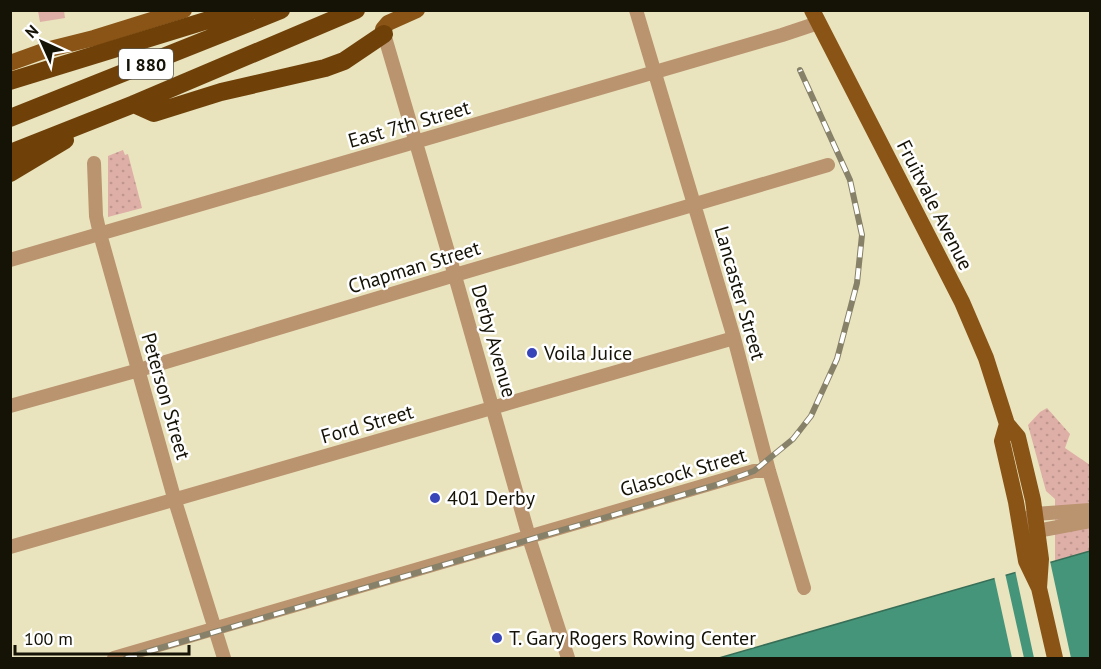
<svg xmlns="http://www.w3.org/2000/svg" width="1101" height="669" font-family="'PT Sans',sans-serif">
  <defs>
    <pattern id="grass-dots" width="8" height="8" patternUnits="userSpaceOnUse" patternTransform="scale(1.5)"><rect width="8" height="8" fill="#deafa7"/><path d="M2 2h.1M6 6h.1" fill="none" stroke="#be968e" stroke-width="1.8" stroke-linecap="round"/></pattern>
  </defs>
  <rect width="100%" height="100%" fill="#e9e3be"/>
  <path fill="url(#grass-dots)" d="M123,150L125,155L128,154L142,208L108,217V156Z
    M1047,408L1070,434L1065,448L1090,465V551L1055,561V499L1046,491L1028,425L1040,412Z"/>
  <path fill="#deafa7" d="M38,11H64L65,18L40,22Z"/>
  <path fill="#45957a" stroke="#376e57" stroke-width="1.5" d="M1090,551V658H719Z"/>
  <path fill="#e9e3be" d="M1050,561L1071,658H1034L1015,570Z
    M1005,573L1024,658H1012L994,576Z"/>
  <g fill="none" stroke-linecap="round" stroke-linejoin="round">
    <path stroke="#ba936f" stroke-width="14" d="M636,10L734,338L769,471L804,588
      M384,34L451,262L531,544L568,658
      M94,163L96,216L100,234L175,501L224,658
      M10,260L782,35L818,23
      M10,406L139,370L455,275L828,165
      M1026,519L1035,514L1090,510
      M1029,528L1037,531L1090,521
      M10,547L734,338
      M114,658L754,471H769"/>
    <path stroke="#895415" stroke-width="16" d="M812,10L962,302L986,358L1007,424L1018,437L1033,500L1041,559L1039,588
      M384,34L383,29L388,23L417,10
      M10,63L46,50L94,38L184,10
      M1007,424L1002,441L1016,502L1026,561L1039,588L1055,658"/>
    <path stroke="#6f4109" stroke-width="18" d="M10,81L231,13L262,10
      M134,104L154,113L221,92L325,68L344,61L384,34
      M10,118L281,10
      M10,153L134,104L356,10
      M10,173L65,140"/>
    <defs>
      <path id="rail" d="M126,658L716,485L754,471L793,439L811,416L837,359L857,283L862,235L850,180L800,70"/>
    </defs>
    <use href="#rail" stroke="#868168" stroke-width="6"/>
    <use href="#rail" stroke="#fff" stroke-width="4" stroke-dasharray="11" stroke-linecap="butt"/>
  </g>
  <g fill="#3845b8" stroke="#fff" stroke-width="2">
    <circle cx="532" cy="353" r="6"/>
    <circle cx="435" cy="498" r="6"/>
    <circle cx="497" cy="638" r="6"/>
  </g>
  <g text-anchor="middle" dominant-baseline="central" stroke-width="5" stroke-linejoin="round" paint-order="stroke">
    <rect fill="#fff" stroke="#5b5951" stroke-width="1.5" x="119" y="49" width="54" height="30" rx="4.5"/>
    <g font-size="18" font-weight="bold" fill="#151206">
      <text x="146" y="64">I 880</text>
    </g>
    <g font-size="20" fill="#151206" stroke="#fff">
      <text transform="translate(409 124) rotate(-16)">East 7th Street</text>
      <text transform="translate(935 205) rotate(63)">Fruitvale Avenue</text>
      <text transform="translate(414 267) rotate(-17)">Chapman Street</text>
      <text transform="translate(740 293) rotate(74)">Lancaster Street</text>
      <text transform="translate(494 341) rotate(74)">Derby Avenue</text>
      <text transform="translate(166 396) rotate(74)">Peterson Street</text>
      <text transform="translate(367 424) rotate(-16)">Ford Street</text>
      <text transform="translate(683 472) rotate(-16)">Glascock Street</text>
    </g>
    <g font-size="20" fill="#151206" stroke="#fff" text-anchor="start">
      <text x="544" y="353">Voila Juice</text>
      <text x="447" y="498">401 Derby</text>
      <text x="509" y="638">T. Gary Rogers Rowing Center</text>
    </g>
  </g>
  <rect width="1101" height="669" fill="none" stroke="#151206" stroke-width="24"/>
  <g transform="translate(42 42) rotate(315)" stroke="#ffffff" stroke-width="4.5" paint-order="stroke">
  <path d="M0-4.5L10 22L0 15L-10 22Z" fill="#151206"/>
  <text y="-9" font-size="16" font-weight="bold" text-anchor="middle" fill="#151206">N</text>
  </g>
  <path d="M15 645v9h174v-9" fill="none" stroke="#151206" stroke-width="3"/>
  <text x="24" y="645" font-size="18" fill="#151206" stroke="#ffffff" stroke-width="4.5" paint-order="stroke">100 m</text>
</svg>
